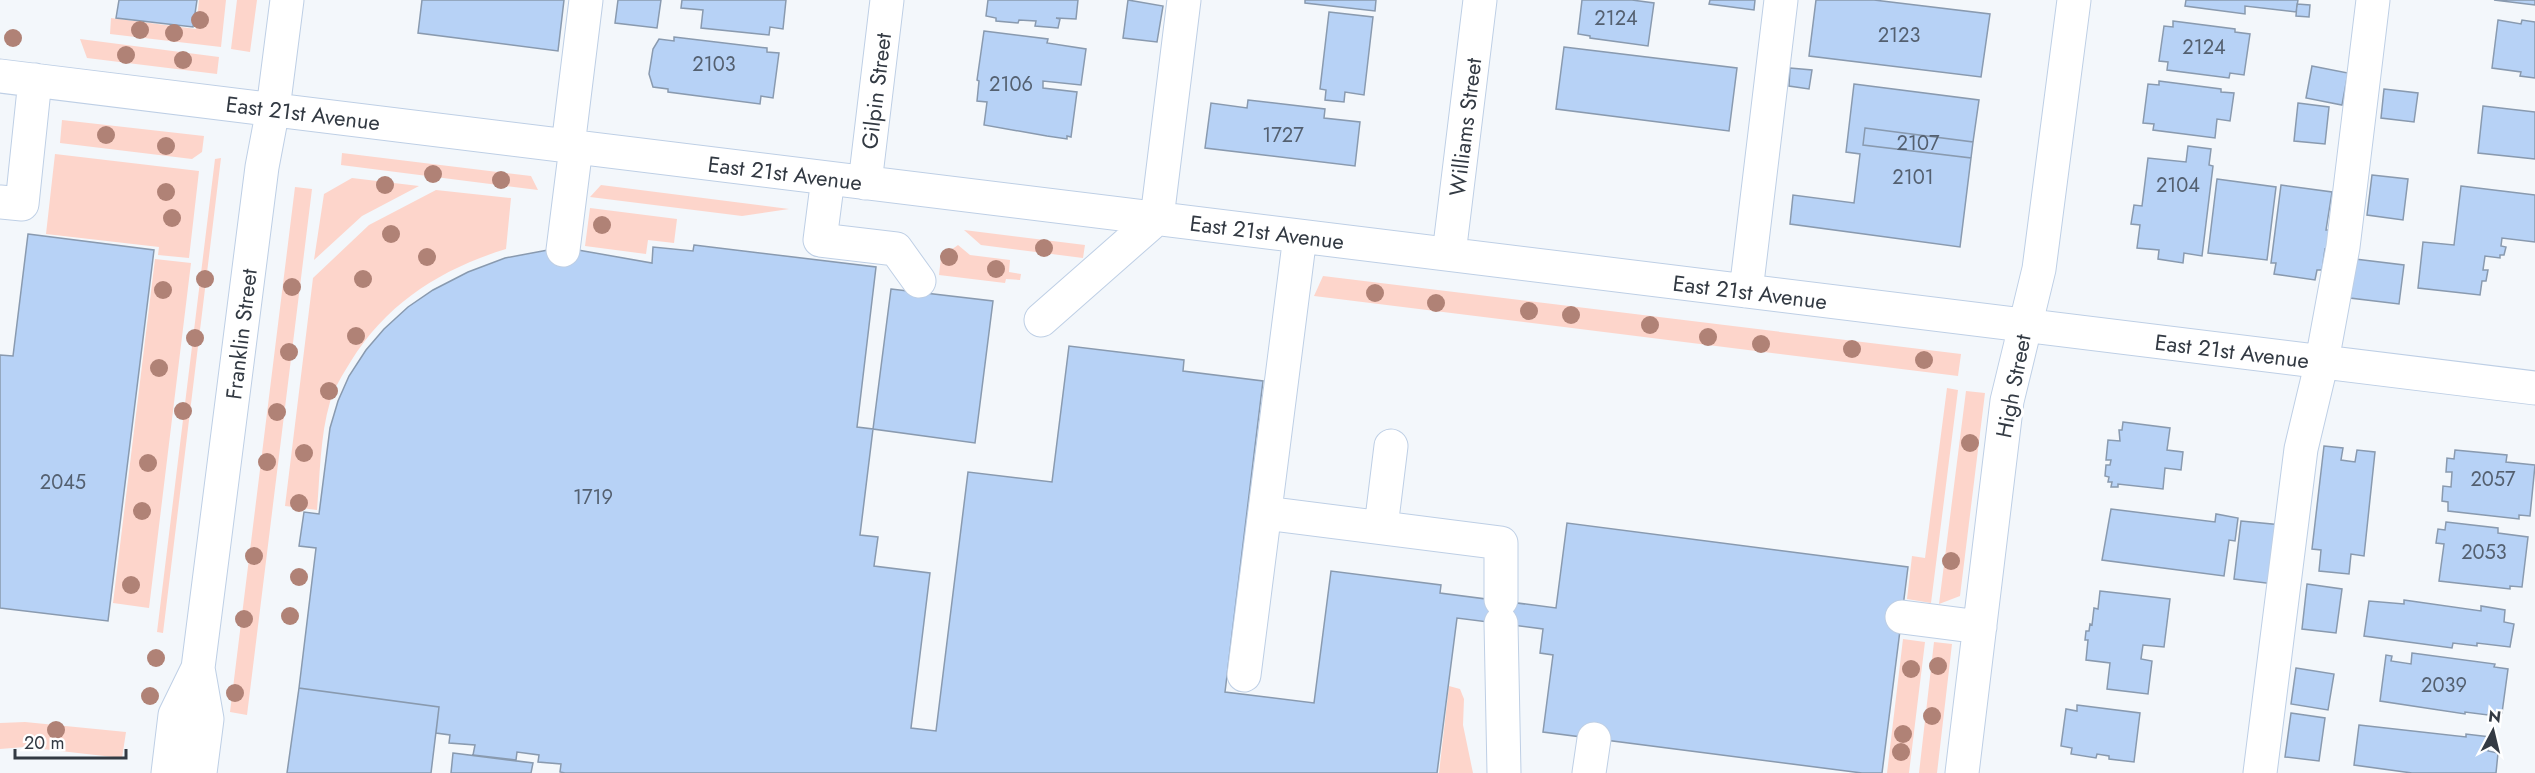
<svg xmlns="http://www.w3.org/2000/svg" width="2535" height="773" font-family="Jost,sans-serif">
  <rect width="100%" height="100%" fill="#f3f7fb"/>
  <path fill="#fdd5cb" d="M199,0H226L221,47L110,34L111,18L196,29Z
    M237,0H257L250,52L231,49Z
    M80,39L219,57L217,74L87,58Z
    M62,120L204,136L202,152L192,159L60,143Z
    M342,153L531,176L538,190L341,165Z
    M55,154L199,171L189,258L158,255L159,247L46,234Z
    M221,158L163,633L157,632L215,159Z
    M352,178L419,186L362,216L314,260L324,194Z
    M601,185L789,209L742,216L590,197Z
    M295,187L312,189L247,715L230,712Z
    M436,190L511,198L506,249C441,269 387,303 351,361C343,374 334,388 330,402C320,436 320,475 317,510L285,506L313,278L369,225Z
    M590,208L677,219L674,243L648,240L646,254L585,246Z
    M964,230L1085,245L1083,258L981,245Z
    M958,245L970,255L1010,260L1009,272L1021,274L1020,280L1006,279L1005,283L939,275L941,257Z
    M155,259L191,263L149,608L113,603Z
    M1323,276L1961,354L1958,376L1314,296Z
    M1947,388L1958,390L1931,603L1907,599L1912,556L1925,558Z
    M1966,391L1985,393L1960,596L1939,604Z
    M1903,639L1925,642L1909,773H1887Z
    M1934,642L1952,644L1937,773H1919Z
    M1449,686L1460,689L1464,699L1463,725L1473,773H1439Z
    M25,722L126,732L122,758L25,747L0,749V723Z"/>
  <path fill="#b7d2f6" stroke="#899aaf" stroke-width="1.5" d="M119,0H197L193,27L116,18Z
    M422,0H564L558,51L418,33Z
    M618,0H661L657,28L615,23Z
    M682,0H786L783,29L770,27L769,35L701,28L703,10L681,8Z
    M988,0H1078L1076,19L1056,18L1060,19L1058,28L1035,26L1036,21L1019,20L1018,23L996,21V18L986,16Z
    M1128,0L1163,6L1157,42L1123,38Z
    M1305,0H1376L1375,11L1305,3Z
    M1582,0H1632L1654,3L1648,46L1590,38V36L1578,34Z
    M1710,0H1755L1754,10L1709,4Z
    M1816,0H1874L1990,14L1981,77L1809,56Z
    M2186,0H2298L2296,12L2245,6V14L2185,6Z
    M2494,0H2535V5Z
    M2297,4L2310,5L2309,17L2296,16Z
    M1329,12L1373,17L1364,95L1345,92L1344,102L1325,100L1326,90L1320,89Z
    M2498,20L2521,24L2522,20L2535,22V78L2520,76L2521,72L2492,68Z
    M2173,21L2235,29V32L2250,34L2244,75L2230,73L2229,78L2167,70L2168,62L2159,61L2164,26L2173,27Z
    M984,31L1048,39L1047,43L1086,49L1081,85L1043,81V88L1077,92L1071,137L1067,136V139L1047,136L984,125L987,102L977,101L979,81L977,80Z
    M674,37L767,48V52L779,53L773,98L761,96L760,104L668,92V89L653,87L649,74L653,49L659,39L674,41Z
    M1564,47L1737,68L1729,131L1556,109Z
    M2312,66L2348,73L2342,105L2306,98Z
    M1790,68L1812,70L1809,89L1789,86Z
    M2159,81L2221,89V92L2234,93L2230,121L2217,119L2215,138L2153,130L2154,124L2143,123L2148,84L2159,85Z
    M1854,84L1979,100L1973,142L1865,128L1863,145L1971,158L1960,247L1790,224L1793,195L1854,203L1860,154L1846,152Z
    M2384,89L2418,93L2414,122L2381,118Z
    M1248,100L1325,109L1324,118L1360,122L1355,166L1205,148L1211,103L1247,108Z
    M2298,103L2329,107L2325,144L2294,141Z
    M2483,106L2535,112V159L2478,153Z
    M1865,128L1973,142L1971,158L1863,145Z
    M2188,146L2211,149L2209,165L2213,166L2202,256L2184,253L2183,263L2158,259L2159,250L2137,248L2140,225L2131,224L2134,205L2142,206L2148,158L2186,162Z
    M2372,175L2408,179L2403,220L2367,215Z
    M2217,179L2276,187L2267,260L2208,253Z
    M2281,185L2332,192L2326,230H2330L2328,250L2325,249L2322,270H2317L2315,280L2274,274L2276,263H2271Z
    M2461,186L2535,195V242L2502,238L2501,246L2506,247L2504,255H2500V258L2485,256L2483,270H2488L2486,281H2482L2480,295L2418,288L2423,242L2454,245Z
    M28,234L154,250L108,621L0,608V355L13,356Z
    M694,245L876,267L857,427L873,429L860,535L878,537L874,566L930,573L911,728L936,731L968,472L1052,482L1069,346L1184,360L1183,371L1263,381L1225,692L1314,703L1331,571L1441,585L1440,593L1556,608L1567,523L1908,567L1882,773H1862L1543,732L1553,655L1540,653L1543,629L1457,618L1437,773H565L560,772L561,764L538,762L539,755L517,752L516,760L473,755L475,745L449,743L450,735L436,733L439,707L299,688L316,548L299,546L304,512L319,514L330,428L338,401L349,376L366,350L384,329L408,307L433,290L468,272L505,258L548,250H578L652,263L653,247L693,251Z
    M2355,259L2404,265L2399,304L2350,298Z
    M891,289L993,301L975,443L873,429Z
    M2123,422L2170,428L2167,450L2183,452L2181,470L2165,468L2163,489L2118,484V487H2111L2112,482H2108L2109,477L2105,476L2106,465H2110L2111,460H2106L2108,440L2120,441L2119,430H2122Z
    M2324,446L2343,448L2341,460L2355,462L2357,450L2375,452L2364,556L2351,554L2349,574L2319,571L2321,550L2312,549Z
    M2455,450L2507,455L2506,462L2535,465L2530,516L2519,515V519L2448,511V502L2442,501L2443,486L2451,487L2452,472H2446L2447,458L2454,459Z
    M2111,509L2215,522L2216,514L2238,518L2235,541L2229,540L2224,576L2102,560Z
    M2241,521L2282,525L2274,584L2234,579Z
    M2446,522L2498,528V533L2528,537L2522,587L2510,586V589L2439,581L2444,544L2436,543L2438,529L2445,530Z
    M2307,584L2342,589L2336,633L2302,629Z
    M2100,591L2170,599L2164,647L2143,645L2141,659L2152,661L2148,694L2107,689L2110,663L2086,660L2088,640H2085L2086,631H2089L2090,624L2092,625L2094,608L2098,609Z
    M2404,600L2481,611V606L2505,610L2504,622L2514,624L2510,647L2477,643V646L2453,643L2452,648L2364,636L2369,601L2404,604Z
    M2412,653L2495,664L2494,667L2508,669L2502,713L2489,712L2488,715L2465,712V714L2380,701L2386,655L2392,656L2391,661L2411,664Z
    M2296,668L2334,674L2328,710L2291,704Z
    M299,688L439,707L431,773H287Z
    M2077,705L2140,713L2134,762L2109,759V756L2097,754L2096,758L2071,754L2072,748L2061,746L2066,709L2077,711Z
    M2291,713L2325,718L2319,761L2285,757Z
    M2359,725L2466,737V734L2490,737L2488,751L2498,753L2496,773H2412L2354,765Z
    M453,753L533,763L531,773H451Z"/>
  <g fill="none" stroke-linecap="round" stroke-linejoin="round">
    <defs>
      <path id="minor" d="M0,76L2535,388
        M568,146L586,0
        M828,178L820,240L896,249L919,281
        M865,183L887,0
        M0,202L22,204L35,80
        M563,250L576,147
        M1449,254L1480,0
        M1746,291L1781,0
        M1041,320L1157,218L1184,0
        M1265,513L1501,543V600
        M1381,527L1391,446
        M1902,617L1980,627
        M1501,623L1504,773
        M1244,675L1300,236
        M168,773L175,715L198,668
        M200,773L207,719L198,668L262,167L273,109L287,0
        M1589,773L1594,739
        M1962,773L2007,401L2039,269L2074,0
        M2260,773L2301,449L2322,361L2343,247L2373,0"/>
    </defs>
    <use href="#minor" stroke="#becfe5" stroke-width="35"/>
    <use href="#minor" stroke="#fff" stroke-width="33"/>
  </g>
  <g fill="#b08276">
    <circle cx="200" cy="20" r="9"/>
    <circle cx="140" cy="30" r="9"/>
    <circle cx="174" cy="33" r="9"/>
    <circle cx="13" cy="38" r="9"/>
    <circle cx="126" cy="55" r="9"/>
    <circle cx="183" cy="60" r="9"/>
    <circle cx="106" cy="135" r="9"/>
    <circle cx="166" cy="146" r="9"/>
    <circle cx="433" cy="174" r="9"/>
    <circle cx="501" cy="180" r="9"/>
    <circle cx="385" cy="185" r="9"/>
    <circle cx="166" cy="192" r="9"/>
    <circle cx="172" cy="218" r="9"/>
    <circle cx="602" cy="225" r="9"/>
    <circle cx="391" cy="234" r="9"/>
    <circle cx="1044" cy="248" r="9"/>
    <circle cx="427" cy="257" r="9"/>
    <circle cx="949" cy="257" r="9"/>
    <circle cx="996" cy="269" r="9"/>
    <circle cx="205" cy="279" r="9"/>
    <circle cx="363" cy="279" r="9"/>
    <circle cx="292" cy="287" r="9"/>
    <circle cx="163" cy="290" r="9"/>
    <circle cx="1375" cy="293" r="9"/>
    <circle cx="1436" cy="303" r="9"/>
    <circle cx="1529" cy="311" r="9"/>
    <circle cx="1571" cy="315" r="9"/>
    <circle cx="1650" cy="325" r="9"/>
    <circle cx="356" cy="336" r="9"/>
    <circle cx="1708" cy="337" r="9"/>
    <circle cx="195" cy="338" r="9"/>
    <circle cx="1761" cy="344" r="9"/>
    <circle cx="1852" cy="349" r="9"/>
    <circle cx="289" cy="352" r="9"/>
    <circle cx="1924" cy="360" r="9"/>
    <circle cx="159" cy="368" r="9"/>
    <circle cx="329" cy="391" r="9"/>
    <circle cx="183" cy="411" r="9"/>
    <circle cx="277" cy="412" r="9"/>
    <circle cx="1970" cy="443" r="9"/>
    <circle cx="304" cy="453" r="9"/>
    <circle cx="267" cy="462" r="9"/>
    <circle cx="148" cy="463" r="9"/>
    <circle cx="299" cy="503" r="9"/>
    <circle cx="142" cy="511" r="9"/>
    <circle cx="254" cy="556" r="9"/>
    <circle cx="1951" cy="561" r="9"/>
    <circle cx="299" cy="577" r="9"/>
    <circle cx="131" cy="585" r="9"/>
    <circle cx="290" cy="616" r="9"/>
    <circle cx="244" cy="619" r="9"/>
    <circle cx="156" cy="658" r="9"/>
    <circle cx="1938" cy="666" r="9"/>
    <circle cx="1911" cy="669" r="9"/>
    <circle cx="235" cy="693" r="9"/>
    <circle cx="150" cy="696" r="9"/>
    <circle cx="1932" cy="716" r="9"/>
    <circle cx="56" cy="730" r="9"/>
    <circle cx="1903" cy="734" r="9"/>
    <circle cx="1901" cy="752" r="9"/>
  </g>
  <g text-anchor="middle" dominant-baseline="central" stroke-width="6" stroke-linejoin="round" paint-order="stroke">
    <g font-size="20" fill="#546070">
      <text x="1616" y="18">2124</text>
      <text x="1899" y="35">2123</text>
      <text x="2204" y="47">2124</text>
      <text x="714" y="64">2103</text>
      <text x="1011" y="84">2106</text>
      <text x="1283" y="135">1727</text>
      <text x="1918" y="143">2107</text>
      <text x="1913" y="177">2101</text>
      <text x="2178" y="185">2104</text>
      <text x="2493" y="479">2057</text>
      <text x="63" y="482">2045</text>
      <text x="593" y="497">1719</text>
      <text x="2484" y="552">2053</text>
      <text x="2444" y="685">2039</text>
    </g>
    <g font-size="22" fill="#333a43" stroke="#fff">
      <text transform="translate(876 91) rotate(-83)">Gilpin Street</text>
      <text transform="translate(303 113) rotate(7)">East 21st Avenue</text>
      <text transform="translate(1465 127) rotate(-83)">Williams Street</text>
      <text transform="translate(785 173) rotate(7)">East 21st Avenue</text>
      <text transform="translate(1267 232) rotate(7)">East 21st Avenue</text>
      <text transform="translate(1750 292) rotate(7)">East 21st Avenue</text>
      <text transform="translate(241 334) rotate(-83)">Franklin Street</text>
      <text transform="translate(2232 351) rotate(7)">East 21st Avenue</text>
      <text transform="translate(2013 386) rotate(-79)">High Street</text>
    </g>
  </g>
  <g transform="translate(2493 731) rotate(7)" stroke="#ffffff" stroke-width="4.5" paint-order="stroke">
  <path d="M0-4.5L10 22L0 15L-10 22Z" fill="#333a43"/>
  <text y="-9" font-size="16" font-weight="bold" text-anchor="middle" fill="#333a43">N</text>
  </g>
  <path d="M15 749v9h111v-9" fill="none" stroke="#333a43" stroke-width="3"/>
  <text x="24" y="749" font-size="18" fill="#333a43" stroke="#ffffff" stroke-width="4.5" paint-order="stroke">20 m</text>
</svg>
